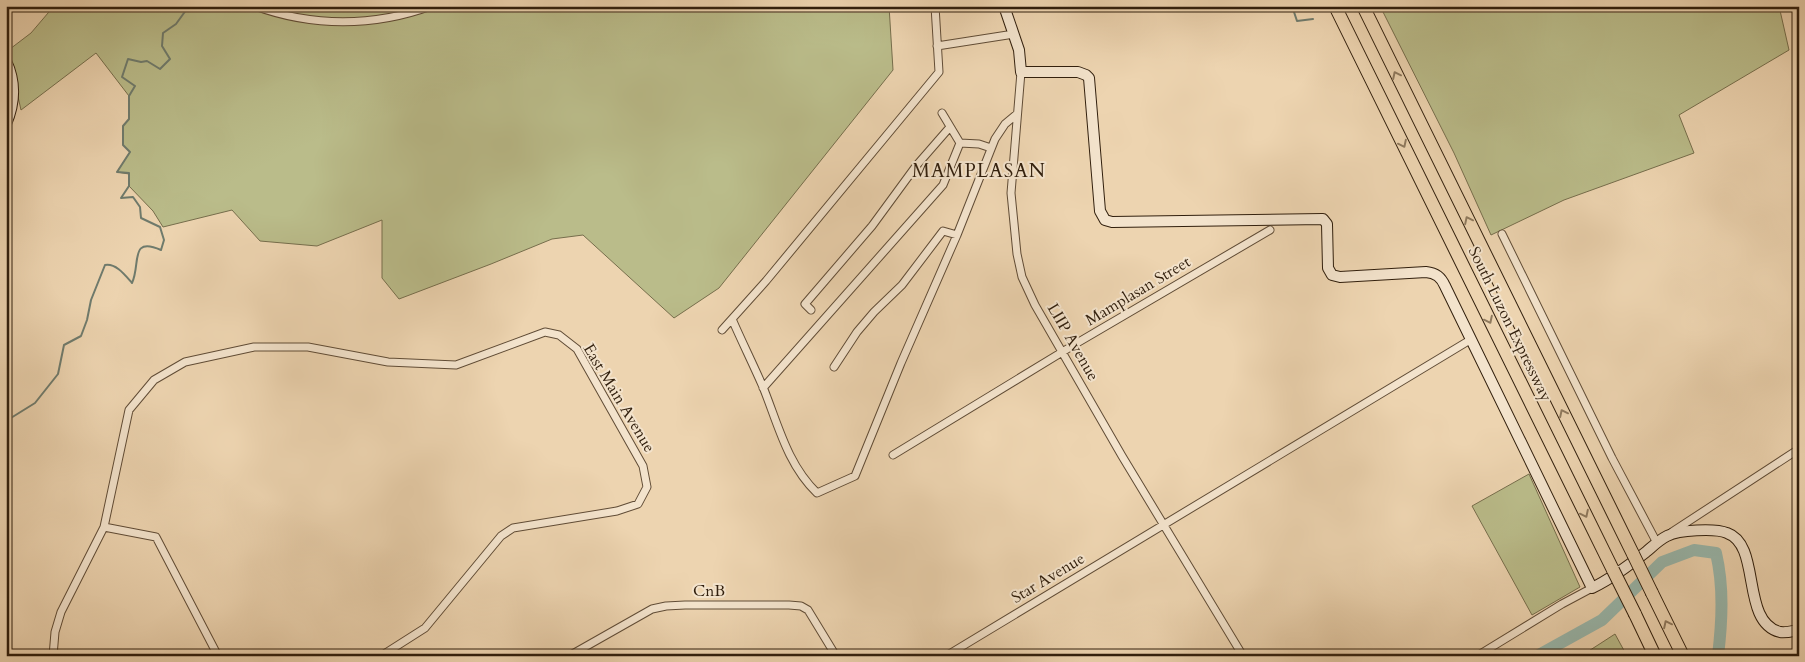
<svg xmlns="http://www.w3.org/2000/svg" width="1805" height="662" font-family="Cardo,serif">
  <rect width="100%" height="100%" fill="#edd4b0"/>
  <filter id="stains"><feTurbulence type="fractalNoise" baseFrequency=".004" numOctaves="4"/><feColorMatrix values="0 0 0 0 .2 0 0 0 0 .09 0 0 0 0 .02 0 0 0 .5 -.17"/></filter>
  <radialGradient id="worn" r=".72"><stop offset=".6" stop-color="#630" stop-opacity="0"/><stop offset="1" stop-color="#630" stop-opacity=".3"/></radialGradient>
  <path fill="#babc8a" stroke="#766e4c" d="M54,6H889L893,70L719,288L674,318L583,235L552,239L491,264L399,299L382,278V220L317,246L260,241L232,210L163,227L153,211L129,186V174L117,172L130,152L123,145V126L129,119V96L96,53L21,110L10,61L6,52L31,33Z
    M1380,6H1779L1789,50L1679,115L1694,153L1564,200L1491,235L1454,153Z
    M1529,474L1580,587L1532,615L1472,506Z
    M1615,634L1627,656H1581Z"/>
  <g fill="none" stroke-linecap="round" stroke-linejoin="round">
    <path stroke="#6f7b6d" stroke-width="2" d="M1292,6L1297,21L1313,19
      M6,421L35,403L58,374L64,345L81,336L87,320L91,300L105,265C116,263 125,275 132,283C141,264 129,236 161,250L164,240L160,227L141,218L140,207L133,197L121,198L129,186V173L117,172L130,152L123,145V126L129,119V96L135,86L122,77L128,59L141,62L147,61L160,69L170,59L162,46L163,33L176,24L189,6"/>
    <path stroke="#99b8ad" stroke-width="12" d="M1537,656L1602,620L1662,562L1694,550L1716,553C1724,587 1722,622 1718,656"/>
    <defs>
      <path id="street" d="M255,6C312,27 374,27 431,6
        M937,46L1014,34
        M1021,72L1011,193L1017,254L1022,277L1035,305L1122,456L1243,656
        M942,113L960,143
        M960,143L979,144L991,148
        M1502,234L1612,458L1657,543
        M811,310L805,304L872,226L916,166L950,127
        M732,319C742,342 753,364 763,387C778,424 787,464 817,493L855,476L901,363L957,235L995,139L1005,124L1017,114
        M722,330L766,281L939,72L935,6
        M834,367L857,332L874,312L902,285L943,231L957,235
        M763,388L943,185L960,143
        M893,455L1077,343L1270,230
        M104,527L156,537L218,656
        M1672,532L1799,449
        M53,656L55,632L61,612L104,527L129,410L154,380L185,362L254,347H308L388,362L456,365L545,332L559,335L577,349L643,466L647,487L638,504L617,511L513,528L501,536L425,628L381,656
        M569,656L652,609L666,606L685,605H789L801,606L808,610L836,656
        M946,656L1470,340
        M1477,656L1562,604L1592,588"/>
      <path id="secondary" d="M1004,6L1019,50L1021,72H1078L1086,75L1089,78L1100,211L1105,220L1112,222L1323,219L1327,224L1328,268L1332,275L1340,277L1426,272C1436,273 1441,277 1445,286L1592,588C1611,579 1628,566 1646,552C1652,547 1659,540 1667,536C1678,530 1715,528 1727,533C1762,545 1740,622 1780,632C1786,633 1793,631 1799,630
        M6,61C16,82 15,103 6,124"/>
      <path id="highway" d="M1335,6L1613,570
        M1363,6L1633,554
        M1652,593L1683,656
        M1635,614L1655,656"/>
    </defs>
    <use href="#street" stroke="#604c36" stroke-width="9"/>
    <use href="#secondary" stroke="#311f0d" stroke-width="12"/>
    <use href="#highway" stroke="#311f0d" stroke-width="14"/>
    <use href="#street" stroke="#f3e3cc" stroke-width="7"/>
    <use href="#secondary" stroke="#f3e3cc" stroke-width="10"/>
    <use href="#highway" stroke="#edd4b0" stroke-width="12"/>
    <defs>
      <path id="highway-bridge" d="M1633,554L1652,593
        M1613,570L1635,614"/>
    </defs>
    <use href="#highway-bridge" stroke="#311f0d" stroke-width="14" stroke-linecap="butt"/>
    <use href="#highway-bridge" stroke="#edd4b0" stroke-width="12"/>
  </g>
  <defs><path id="oneway-chevron" d="M-2-3.5L2.5 0L-2 3.5" fill="none" stroke-width="1.6" stroke-linecap="round" stroke-linejoin="round" transform="scale(1.25)"/></defs>
  <g stroke="#8f7a5e">
    <use href="#oneway-chevron" transform="translate(1396 75) rotate(-116)"/>
    <use href="#oneway-chevron" transform="translate(1403 144) rotate(64)"/>
    <use href="#oneway-chevron" transform="translate(1468 220) rotate(-116)"/>
    <use href="#oneway-chevron" transform="translate(1489 320) rotate(64)"/>
    <use href="#oneway-chevron" transform="translate(1563 413) rotate(-116)"/>
    <use href="#oneway-chevron" transform="translate(1585 514) rotate(64)"/>
    <use href="#oneway-chevron" transform="translate(1667 624) rotate(-116)"/>
  </g>
  <g text-anchor="middle" dominant-baseline="central" stroke-width="4" stroke-linejoin="round" paint-order="stroke">
    <g font-size="16" fill="#311f0d" stroke="#f3e3cc">
      <text transform="translate(1138 291) rotate(-31)">Mamplasan Street</text>
      <text transform="translate(1510 324) rotate(64)">South Luzon Expressway</text>
      <text transform="translate(1073 342) rotate(60)">LIIP Avenue</text>
      <text transform="translate(619 398) rotate(59)">East Main Avenue</text>
      <text transform="translate(1048 578) rotate(-31)">Star Avenue</text>
      <text x="709" y="591">CnB</text>
    </g>
    <g font-size="19" letter-spacing="1" fill="#311f0d" stroke="#f3e3cc">
      <text x="979" y="171">MAMPLASAN</text>
    </g>
  </g>
  <rect width="1805" height="662" fill="none" stroke="#edd4b0" stroke-width="25"/>
  <rect x="8" y="8" width="1790" height="647" fill="none" stroke="#311f0d" stroke-width="2.5"/>
  <rect x="12" y="12" width="1780" height="637" fill="none" stroke="#311f0d"/>
  <rect width="100%" height="100%" filter="url(#stains)"/>
  <rect width="100%" height="100%" fill="url(#worn)"/>
</svg>
